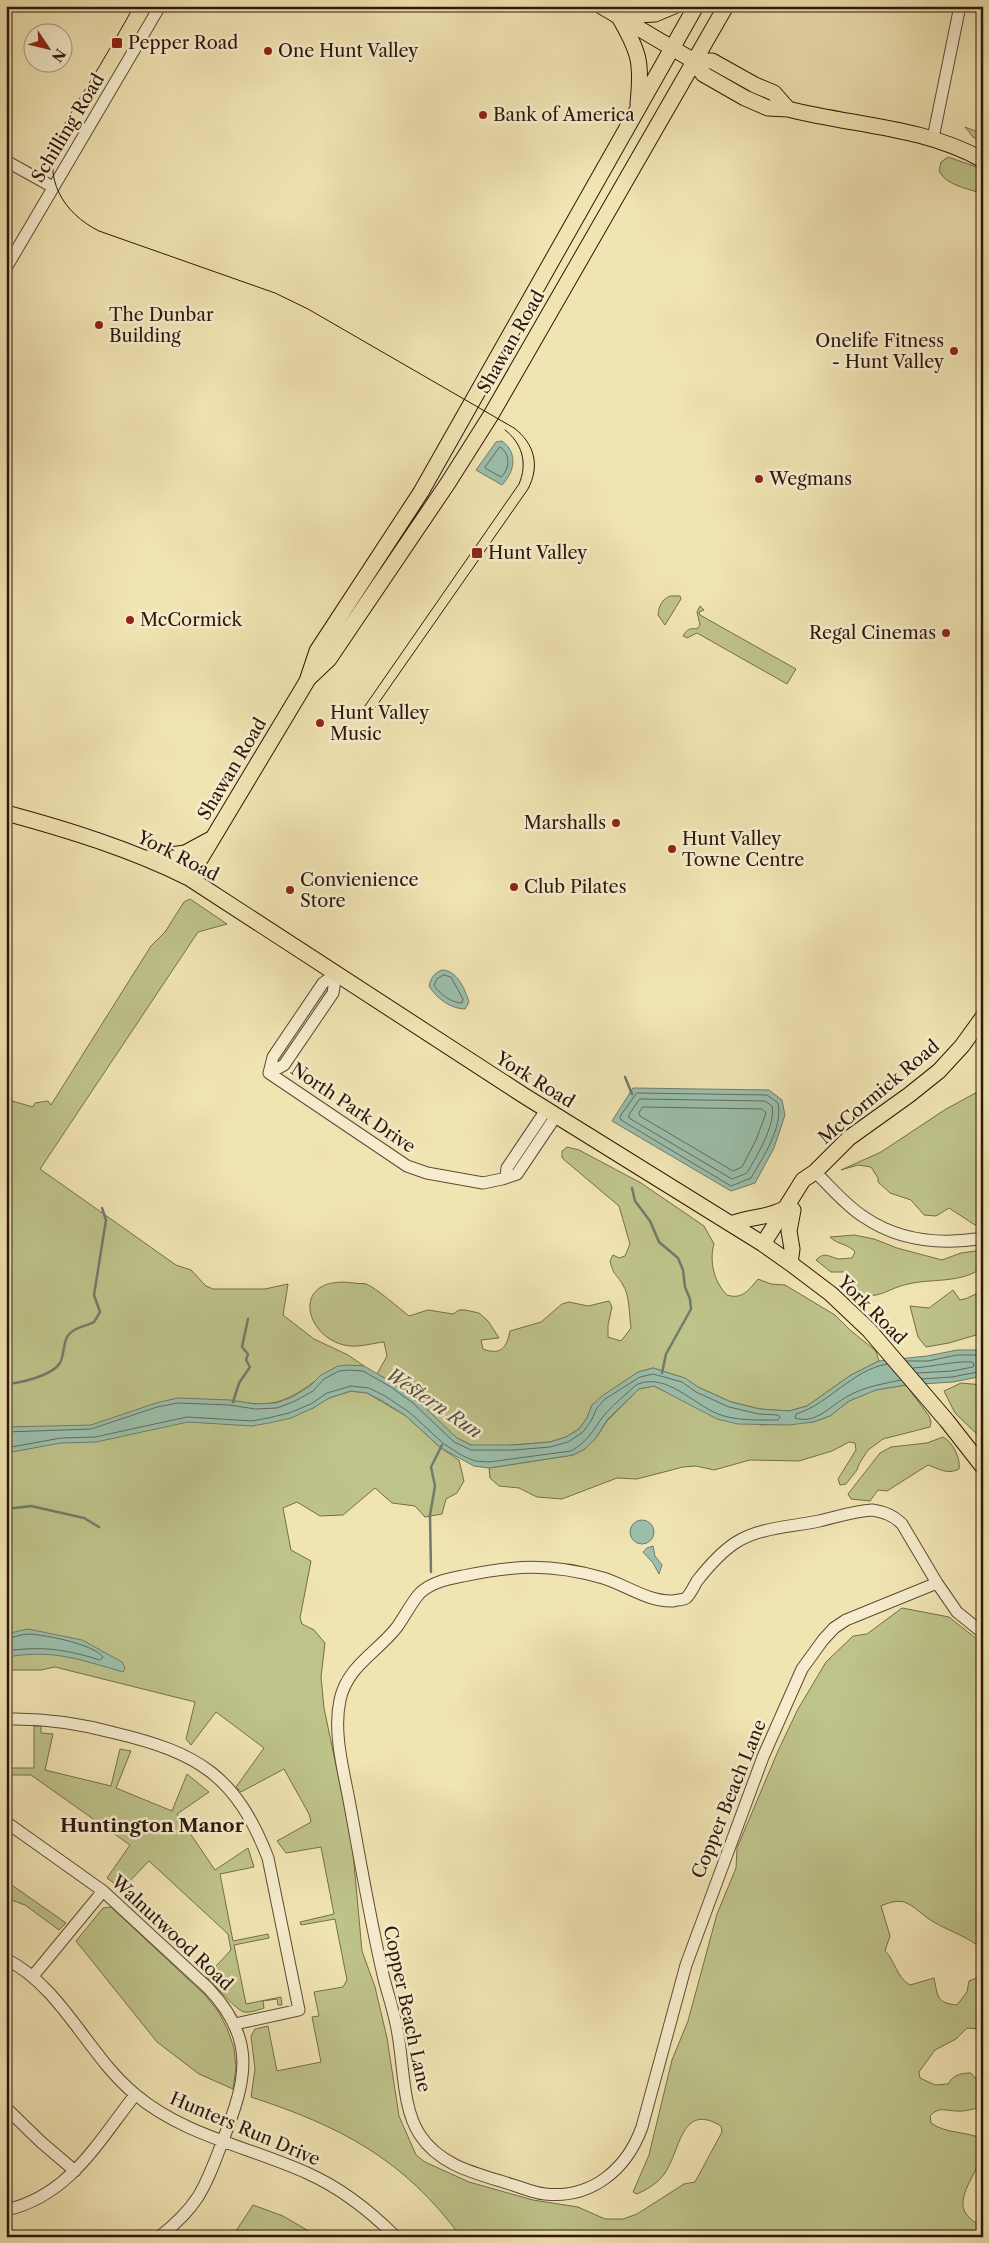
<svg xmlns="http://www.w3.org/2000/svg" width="989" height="2243" font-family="'Libre Caslon Text',serif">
  <rect width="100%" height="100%" fill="#f1e4b3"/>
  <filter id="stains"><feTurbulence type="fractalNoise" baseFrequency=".004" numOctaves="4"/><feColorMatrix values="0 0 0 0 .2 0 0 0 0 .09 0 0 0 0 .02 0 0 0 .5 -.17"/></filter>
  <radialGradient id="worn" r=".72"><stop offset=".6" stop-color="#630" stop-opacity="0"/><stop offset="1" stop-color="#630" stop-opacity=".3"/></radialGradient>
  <path fill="#bec38a" stroke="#766d4a" d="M965,127L983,134V143L973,137Z
    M948,157L974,166L983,171V194C967,188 947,186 939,171L941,162Z
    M670,596H680L681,599L665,625L658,615C659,605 662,600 670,596Z
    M700,606L704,610L699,612L700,615L796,669L787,684L697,633L687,638L683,636C687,629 690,628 697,629L700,625L697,612Z
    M190,899L227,924L198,932L40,1169L176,1265L191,1270L206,1286L213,1289H265L288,1284L283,1315L314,1339L348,1355L364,1366C316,1360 303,1412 248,1403L252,1426L313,1408L329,1398L351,1391L367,1393L406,1416L441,1448L459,1460L464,1481L457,1493L446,1499L442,1514L425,1517L415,1506L392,1503L375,1488L343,1515L320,1516L297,1502L283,1508L291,1550L311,1561L300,1618L302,1624L314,1630L325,1643L321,1677L324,1708L352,1842L362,1951L375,1987L387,2038L399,2116L416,2155L425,2162L469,2182L533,2200L578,2207L605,2219H623L637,2214L684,2184L695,2182L722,2132L721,2126C681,2102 681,2149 665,2173C658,2183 648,2189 637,2194L633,2192L649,2155L672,2060L688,2021L717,1914L736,1868L737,1848L778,1751L798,1709L826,1662L853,1636L867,1634L902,1608L949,1617L983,1644V1950C968,1936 950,1932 932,1921C922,1915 915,1906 904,1902C896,1900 888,1903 881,1906L890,1936L885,1951C895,1960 896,1977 910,1985L934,1978C938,1996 936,2003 957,2005L967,1992L969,1981L983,1975V2029L967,2028L956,2039L935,2050L919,2072L920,2078L935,2085L948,2084C953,2075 961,2073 971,2073L983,2087V2107C975,2108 965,2112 957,2111C946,2111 939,2106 930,2116L931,2123C946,2134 966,2131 983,2139V2166L977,2167C965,2192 950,2211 983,2227V2237H935L932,2235L925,2237H461C404,2159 340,2126 251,2097L255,2069L251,2036L255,2029L268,2026L277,2071L321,2062L312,2017L319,2016L314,1992L343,1987L347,1980L335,1919L301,1925L300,1922L334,1914L321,1847L286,1853L277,1841L311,1822L309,1814L284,1769L241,1792L236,1787L264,1748L216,1712L191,1745L186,1739L195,1702L55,1667L41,1670H6V1077L10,1079L12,1101L33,1107L35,1103L48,1101L51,1105L151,946L165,932L184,902Z
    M983,1089V1224L975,1225L949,1208L936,1216L924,1215L911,1200L890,1193L878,1182V1178L871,1167L858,1165L841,1170L881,1152L946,1109Z
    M567,1147L579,1150L641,1183L704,1226L714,1244C709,1261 714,1282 727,1295C742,1300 749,1290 758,1279L771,1284L785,1285L835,1315L850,1330L876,1351L879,1361L851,1375L807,1406L789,1411L760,1409L731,1402L698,1387L684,1378L653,1368L638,1372L592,1405L587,1418L579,1429L566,1437L550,1442L488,1447L471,1445L457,1438L393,1383L377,1374L387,1356L384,1342C374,1343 360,1347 350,1346C304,1341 288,1274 354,1283C358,1284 362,1283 366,1284C375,1287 400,1309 409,1316L428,1310L453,1314L459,1310H465L479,1313L488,1321L499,1338L481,1340L483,1349C501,1356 507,1347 510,1331L541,1322L562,1304L569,1302L588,1306L609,1301L612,1307L608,1325V1337L621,1341L631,1328C629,1315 630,1296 623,1285C616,1273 614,1277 610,1261L613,1255L619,1258L625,1256L630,1244L619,1206L562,1158V1151Z
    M854,1235L874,1239L897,1248L942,1260L961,1253L983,1250V1267C961,1284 934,1278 908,1284C888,1288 880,1300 857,1294L848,1277V1272H831L816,1260C825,1251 829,1257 839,1259C843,1259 848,1258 852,1258L855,1252C849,1244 838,1245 830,1237Z
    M953,1290L960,1300C969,1299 974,1293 983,1292V1333L949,1343L926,1347L918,1337L910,1306L929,1308Z
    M961,1383L983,1385V1440L955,1413L944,1391Z
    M906,1385L929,1416L931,1422L930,1427L883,1439L868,1450L859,1464L857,1470L846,1484L840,1485L838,1479L856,1450L855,1443L849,1442L832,1451L799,1461L750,1460L714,1470L696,1466L683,1467L637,1479L617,1478L562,1499L537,1497L519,1488L499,1486L490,1478L489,1468L573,1455L585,1449L596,1438L607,1421L639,1389L654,1386L680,1398L761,1425L813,1422L830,1416L849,1401L875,1390Z
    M943,1437C953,1442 961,1459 959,1469C948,1475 939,1469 928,1465L887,1491L878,1490L870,1501L851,1499L848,1494L880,1453L891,1447L927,1443Z
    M34,1726H41V1733L53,1734L45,1770L111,1786L120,1749L131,1751L116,1788L172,1811L187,1774L209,1792L177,1814L215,1870L248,1848L254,1867L220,1874L233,1941L268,1934L269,1938L234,1945L246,2004L281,1997L282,2005H278L277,1999L263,2001L264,2008C258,2010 250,2013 244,2012C237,2011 214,1984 206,1977L231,1950L228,1934L149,1861L122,1889L107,1878L130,1845L31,1775H13L6,1784V1768H34Z
    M6,1881L66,1923L59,1930L25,1905L6,1898Z
    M111,1907L204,1994L218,2011L227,2028L234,2048L236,2068L233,2089L199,2074L157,2042L76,1941L103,1908Z
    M253,2205L283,2216L319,2237H232Z"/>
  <path fill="#9bbfac" stroke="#6f7c6c" d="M502,441C518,453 515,471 502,485L476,470L496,442Z
    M442,970C457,970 465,989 469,1002L465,1009C451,1009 436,998 429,986C431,978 434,973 442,970Z
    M633,1088L769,1090L782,1100L785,1115L774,1148L755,1183L731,1191L612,1121Z
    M957,1350H983V1376L953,1382L906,1385L876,1390L849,1401L830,1416L813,1422L789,1425L738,1424L717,1419L654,1386L639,1389L607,1420L596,1438L585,1449L573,1455L489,1468L474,1466L441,1448L406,1416L383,1401L367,1393L351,1391L329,1398L313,1408L291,1418L269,1423L252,1426L188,1422L96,1442L61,1443L6,1453V1427L91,1425L156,1403L178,1398L230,1400L255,1404L276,1403L292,1397L310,1386L321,1375L338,1366L349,1365L364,1366L393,1383L416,1399L457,1438L471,1445H514L550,1442L566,1437L579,1429L587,1418L592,1405L602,1396L638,1372L653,1368L685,1378L698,1387L731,1402L760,1409L789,1411L807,1406L851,1375L879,1361L927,1356Z
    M630 1532a12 12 0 1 1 24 0a12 12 0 1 1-24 0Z
    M653,1546L655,1556L662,1565L659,1574L653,1563L643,1552L647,1548Z
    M28,1629L82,1640L122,1662L125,1668L123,1672L113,1669C71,1657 51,1650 6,1657V1634Z"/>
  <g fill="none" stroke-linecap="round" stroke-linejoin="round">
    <path stroke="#646b5c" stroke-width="1" d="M500,447C511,454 510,469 501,477L485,468Z
      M444,975L451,977L463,999L462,1003C452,1003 439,994 434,985L437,979Z
      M637,1093L767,1095L778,1103C783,1128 763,1157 751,1178L731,1186L621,1120L620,1117Z
      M640,1099L765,1101L772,1106C776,1125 756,1157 747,1173L732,1179L629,1118V1115Z
      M643,1107L762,1109L766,1113L756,1140L742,1167L733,1171L640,1116L639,1113Z
      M907,1361H928L957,1355H983
      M887,1364C852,1370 829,1404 796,1414L795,1418C816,1425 831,1405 848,1396C864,1387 882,1384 901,1380
      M913,1368C932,1367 952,1361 972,1362L974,1364L973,1367L952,1371L917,1373
      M922,1379L952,1377L983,1371
      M6,1432L91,1429L157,1407L178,1403L230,1405L255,1409L277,1408L295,1401L313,1391L324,1379L339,1371L349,1370L363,1371L391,1387L413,1403L454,1442L471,1450H514L550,1447L568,1442L583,1432L591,1421L597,1408L605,1399L640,1377L653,1374L682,1382L696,1392L729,1407L759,1414L778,1415L780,1417L778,1420C758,1420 736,1421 718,1414C693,1404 667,1373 638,1384C634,1386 630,1391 626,1394C618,1401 609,1409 602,1418C592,1432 587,1442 571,1451L489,1462L475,1461L461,1455L444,1444L409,1412L385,1396L369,1388L351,1386L327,1393L311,1404L289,1413L268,1418L252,1421L187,1417L95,1437L61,1438L6,1448
      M6,1638C14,1638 21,1634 29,1634C46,1635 93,1644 103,1657L100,1660C64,1649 43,1646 6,1651"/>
    <path stroke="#6f7c6c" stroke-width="2.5" d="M625,1077L632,1094
      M632,1188L635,1201L650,1221L659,1242L678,1258L683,1270L685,1287L690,1299L691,1309L666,1354L662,1373
      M6,1384C20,1383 52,1376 60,1363C64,1356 63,1345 67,1337C73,1327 85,1327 94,1322L100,1312L94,1295L106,1220L102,1208
      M233,1402L239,1383L250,1367L246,1360L248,1354L242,1347L248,1319
      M6,1509L31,1506L84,1518L99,1527
      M431,1572L430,1515L435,1486L431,1467L442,1445"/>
    <defs>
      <path id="minor" d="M933,138L960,6
        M6,161L53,187
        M6,268L160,6
        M269,1073L407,1166L427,1173L483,1183L502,1179L517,1174L556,1116
        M269,1073L284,1065L333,993L336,974
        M269,1073L273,1057L323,983L336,974
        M815,1172C831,1187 845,1205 864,1217C899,1241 941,1245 983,1238
        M506,1176L507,1168L546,1110
        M872,1510C884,1512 893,1515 902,1524L937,1583L846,1620L834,1628L823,1640L802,1669L763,1757L686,1965L642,2127C627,2169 592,2199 545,2194C534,2193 523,2188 513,2185C479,2174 441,2167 420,2135C401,2107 404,2058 396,2024C393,2009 388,1994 384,1979C370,1920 360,1859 349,1800C343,1768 333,1732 340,1700C347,1666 378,1652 397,1627C405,1616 411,1603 420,1593C432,1582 448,1579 463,1576C516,1565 551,1563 603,1578C626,1585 648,1602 673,1601C676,1600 684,1600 686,1598C690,1595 694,1586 697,1581C708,1567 720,1553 735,1543C760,1527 791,1527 819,1521C837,1517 854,1511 872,1510Z
        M937,1583L957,1612L983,1633
        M6,1719C44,1718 79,1723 115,1733C199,1753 236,1776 268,1858L299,2010L235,2024
        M6,1822L103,1891L208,1988C257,2039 247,2079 223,2140C205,2187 200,2205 159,2237
        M6,1959C64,1989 87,2055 136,2095C185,2136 250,2147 307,2173C341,2188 370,2211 396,2237
        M33,1976L103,1891
        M6,2108L41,2142L75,2171
        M6,2210C69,2196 98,2142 135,2095"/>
      <path id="major" d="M601,6L694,61L703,74L745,98L768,108L788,109C854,126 922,126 983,160
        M618,16L655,14L674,6
        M619,17C640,53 642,63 638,104
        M694,61H712L755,85L774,93L788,109
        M309,678L329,659L448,483L491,415L726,6
        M6,813C69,830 130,849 189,878L523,1095L763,1244L790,1263L831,1294L869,1330L947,1421L983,1467
        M148,858L185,853L211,839
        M189,878L307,681L317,651L421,492L696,6
        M731,1224C750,1216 765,1219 784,1209
        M763,1244L803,1180L815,1172L849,1138L909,1095L939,1071L962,1046L983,1017
        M790,1263L792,1249L789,1231L793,1210"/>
    </defs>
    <use href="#minor" stroke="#5e4a35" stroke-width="13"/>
    <use href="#major" stroke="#2d170b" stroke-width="17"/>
    <use href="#minor" stroke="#f6edce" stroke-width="11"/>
    <use href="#major" stroke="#f1e4b3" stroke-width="15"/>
    <path stroke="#2d170b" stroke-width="1" d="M134,6C119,33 104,59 88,85C78,102 66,119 58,138C42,178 63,213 99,231L275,293L308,309L514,428C535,444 540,466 528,489L373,711
      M365,706L519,484C528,463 522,443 505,430"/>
  </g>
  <g fill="#8f2418" stroke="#f6edce" stroke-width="2">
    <rect x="111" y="37" width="12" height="12" rx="2.5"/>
    <circle cx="268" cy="51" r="5"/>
    <circle cx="483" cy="115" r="5"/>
    <circle cx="99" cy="325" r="5"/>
    <circle cx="954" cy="351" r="5"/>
    <circle cx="759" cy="479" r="5"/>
    <rect x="471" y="547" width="12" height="12" rx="2.5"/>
    <circle cx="130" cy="620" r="5"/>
    <circle cx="946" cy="633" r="5"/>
    <circle cx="320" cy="723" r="5"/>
    <circle cx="616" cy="823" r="5"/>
    <circle cx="672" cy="849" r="5"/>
    <circle cx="514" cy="887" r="5"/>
    <circle cx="290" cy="890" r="5"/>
  </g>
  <g text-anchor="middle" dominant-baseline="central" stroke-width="5" stroke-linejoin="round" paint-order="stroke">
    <g font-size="18" fill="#2d170b" stroke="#f6edce" text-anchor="start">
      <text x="128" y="43">Pepper Road</text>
      <text x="278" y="51">One Hunt Valley</text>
      <text x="493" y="115">Bank of America</text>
      <text x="109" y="315">The Dunbar<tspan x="109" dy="21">Building</tspan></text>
      <text x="944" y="341" text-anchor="end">Onelife Fitness<tspan x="944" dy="21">- Hunt Valley</tspan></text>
      <text x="769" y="479">Wegmans</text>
      <text x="488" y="553">Hunt Valley</text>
      <text x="140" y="620">McCormick</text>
      <text x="936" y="633" text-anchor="end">Regal Cinemas</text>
      <text x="330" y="713">Hunt Valley<tspan x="330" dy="21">Music</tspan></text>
      <text x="606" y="823" text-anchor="end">Marshalls</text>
      <text x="682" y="839">Hunt Valley<tspan x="682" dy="21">Towne Centre</tspan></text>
      <text x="300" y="880">Convienience<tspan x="300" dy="21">Store</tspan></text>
      <text x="524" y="887">Club Pilates</text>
    </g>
    <g font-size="18" fill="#2d170b" stroke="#f6edce">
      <text transform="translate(68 128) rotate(-59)">Schilling Road</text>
      <text transform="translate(511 342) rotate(-60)">Shawan Road</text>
      <text transform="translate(232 769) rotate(-59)">Shawan Road</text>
      <text transform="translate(178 856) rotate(27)">York Road</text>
      <text transform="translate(535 1080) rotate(32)">York Road</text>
      <text transform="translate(879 1092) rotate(-40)">McCormick Road</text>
      <text transform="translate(353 1108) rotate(34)">North Park Drive</text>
      <text transform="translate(872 1310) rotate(45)">York Road</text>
      <text transform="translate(729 1799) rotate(-68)">Copper Beach Lane</text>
      <text transform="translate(172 1933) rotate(43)">Walnutwood Road</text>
      <text transform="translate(407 2009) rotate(78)">Copper Beach Lane</text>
      <text transform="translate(245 2129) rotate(23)">Hunters Run Drive</text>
    </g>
    <g font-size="19" font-style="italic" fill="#545243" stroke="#f6edce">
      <text transform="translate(434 1403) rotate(34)">Western Run</text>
    </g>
    <g font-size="19" font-weight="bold" fill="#2d170b" stroke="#f6edce">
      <text x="152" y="1825">Huntington Manor</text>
    </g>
  </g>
  <rect width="989" height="2243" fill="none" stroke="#f1e4b3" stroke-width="25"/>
  <rect x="8" y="8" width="974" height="2228" fill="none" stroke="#2d170b" stroke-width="2.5"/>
  <rect x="12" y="12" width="964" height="2218" fill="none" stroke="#2d170b"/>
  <g transform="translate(48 48) rotate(125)"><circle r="24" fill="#f6edce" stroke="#a69780"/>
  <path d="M0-4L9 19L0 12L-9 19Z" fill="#8f2418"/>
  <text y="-8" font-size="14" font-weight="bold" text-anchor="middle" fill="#2d170b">N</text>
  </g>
  <rect width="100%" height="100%" filter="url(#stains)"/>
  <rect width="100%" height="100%" fill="url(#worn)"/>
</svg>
